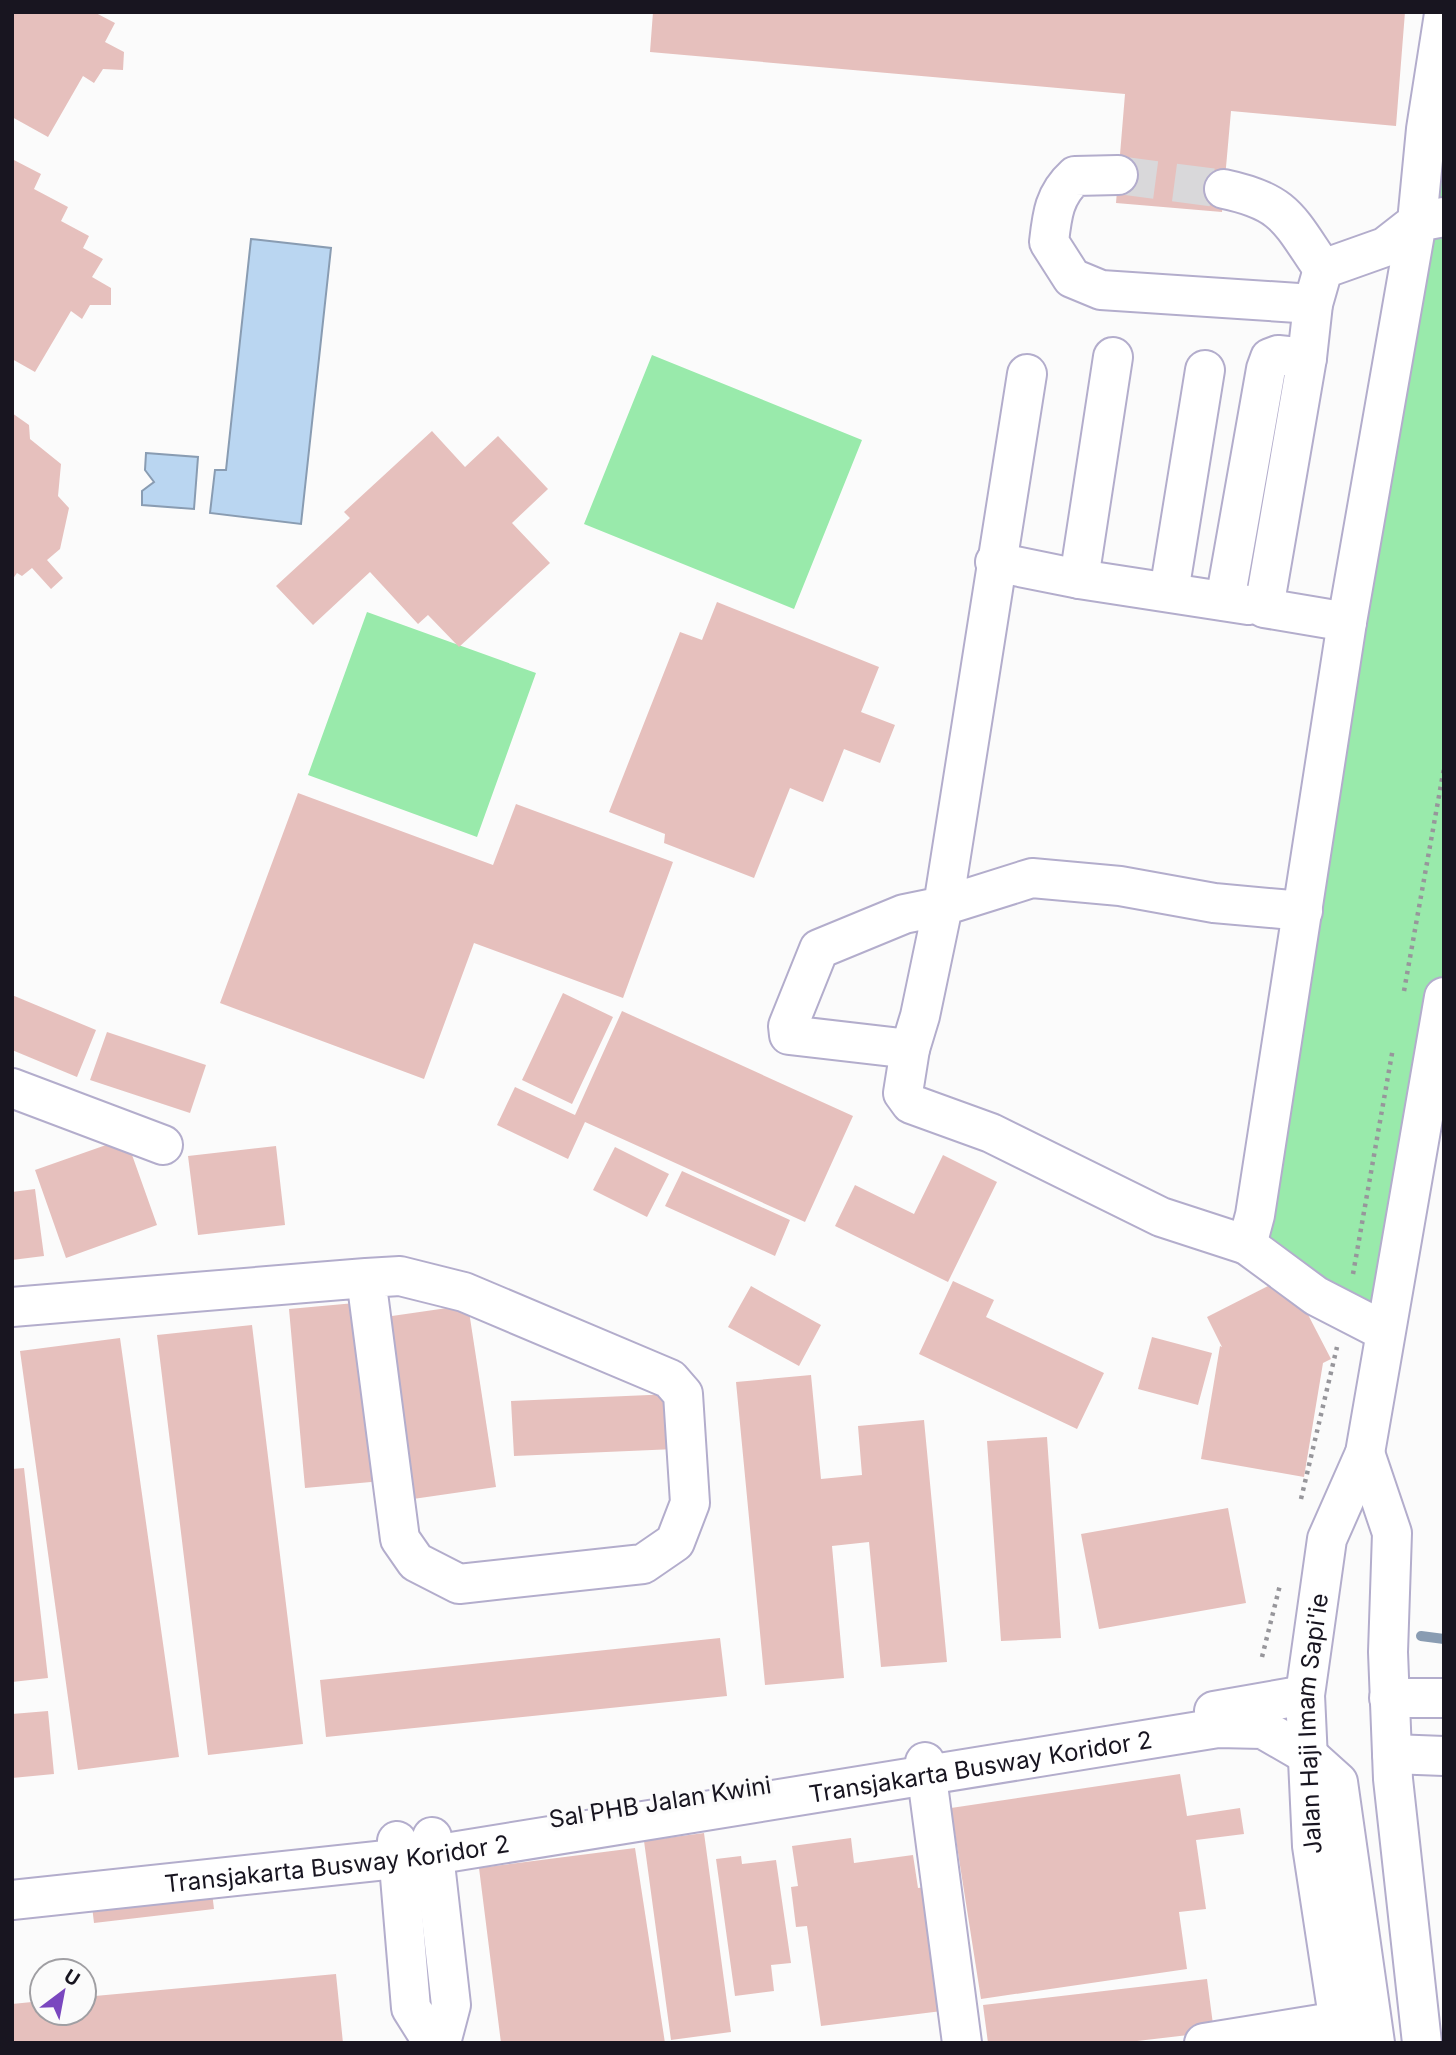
<svg xmlns="http://www.w3.org/2000/svg" width="1456" height="2055" font-family="Inter,sans-serif">
  <rect width="100%" height="100%" fill="#fbfbfb"/>
  <path fill="#99eaab" d="M1444,14V977L1384,1331L1250,1234Z
    M652,355L862,440L794,609L584,524Z
    M367,612L536,673L477,837L308,775Z"/>
  <path fill="#bad6f1" stroke="#899cb2" stroke-width="2" d="M251,239L331,248L301,524L210,513L215,470H226Z
    M146,453L198,457L194,509L142,505V491L154,482L145,470Z"/>
  <g fill="none" stroke-linecap="round" stroke-linejoin="round">
    <path stroke="#899cb2" stroke-width="10" d="M1421,1636L1444,1639"/>
  </g>
  <path fill="#e6c0bd" d="M12,12H94L115,23L105,42L124,52L123,70L103,69L94,83L83,76L48,137L12,117Z
    M653,12H1405L1396,126L1231,111L1222,212L1116,203L1125,94L650,52Z
    M12,159L41,174L34,189L68,207L61,221L89,236L83,248L103,259L92,277L111,288V305H90L82,319L71,311L35,372L12,359Z
    M12,413L29,425L30,439L61,464L58,496L69,508L60,549L47,560L63,578L51,589L32,568L22,576L17,573L12,580Z
    M432,431L465,467L498,436L548,489L512,523L550,563L459,647L428,615L418,624L370,572L313,625L276,586L350,518L344,512Z
    M717,602L879,667L861,712L895,725L880,763L844,749L823,802L790,788L754,878L664,843L665,834L609,812L680,632L702,640Z
    M298,793L493,865L516,804L673,862L623,998L474,943L424,1079L220,1003Z
    M563,993L613,1017L572,1104L522,1080Z
    M12,995L96,1030L77,1077L12,1050Z
    M622,1011L853,1116L805,1222L585,1122L568,1159L497,1125L515,1087L575,1115Z
    M107,1032L206,1065L190,1113L90,1080Z
    M126,1138L157,1225L66,1258L35,1170Z
    M276,1146L285,1225L198,1235L188,1156Z
    M615,1147L669,1174L647,1217L593,1190Z
    M943,1155L997,1182L948,1282L835,1226L855,1185L914,1214Z
    M682,1171L790,1220L775,1256L665,1206Z
    M35,1189L44,1256L12,1260V1192Z
    M1288,1276L1331,1359L1323,1363L1304,1477L1201,1459L1220,1346L1222,1347L1207,1317Z
    M953,1281L994,1300L986,1317L1104,1373L1077,1429L919,1354Z
    M751,1286L821,1325L799,1366L728,1327Z
    M366,1302L382,1481L305,1488L289,1309Z
    M468,1305L496,1487L413,1499L385,1317Z
    M252,1325L303,1744L208,1755L157,1335Z
    M1152,1337L1212,1353L1198,1405L1138,1389Z
    M120,1338L179,1757L78,1770L20,1351Z
    M811,1375L821,1479L862,1475L858,1426L924,1420L947,1662L881,1667L869,1542L832,1546L844,1678L765,1685L736,1382Z
    M672,1394L675,1449L514,1456L511,1401Z
    M1047,1437L1061,1638L1001,1641L987,1441Z
    M24,1468L48,1678L12,1682V1469Z
    M1228,1508L1246,1603L1099,1629L1081,1534Z
    M720,1638L727,1696L326,1737L320,1680Z
    M48,1711L54,1774L12,1778V1714Z
    M1180,1774L1187,1816L1240,1808L1244,1834L1196,1840L1206,1909L1179,1912L1187,1969L981,1999L951,1808Z
    M704,1833L731,2032L671,2040L644,1841Z
    M851,1838L854,1863L913,1855L918,1888L934,1886L940,1929L927,1931L933,1971L945,1969L950,2010L821,2026L807,1926L796,1927L791,1887L798,1886L792,1846Z
    M635,1848L665,2043H501L479,1868Z
    M741,1856L742,1864L776,1860L791,1963L771,1965L774,1991L735,1996L716,1859Z
    M211,1884L214,1909L94,1923L91,1898Z
    M336,1974L343,2043H12V2004L42,2001V2013H84V1997Z
    M1207,1979L1214,2032L1120,2043H988L983,2005Z"/>
  <g fill="none" stroke-linecap="round" stroke-linejoin="round">
    <path stroke="#d9d8da" stroke-width="38" stroke-dasharray="38 19" stroke-linecap="butt" d="M1118,175L1224,189"/>
    <defs>
      <g id="minor">
        <path d="M1118,175L1075,176C1054,195 1052,215 1049,242L1072,278L1101,290L1313,304"/>
        <path d="M1224,189C1286,202 1289,220 1323,269"/>
        <path d="M1027,374L943,906L920,1016L910,1049L789,1035L788,1026L819,949L904,914L943,906L1032,878L1120,886L1214,903L1303,911"/>
        <path d="M995,562L1079,579L1248,605"/>
        <path d="M1079,579L1113,357"/>
        <path d="M1169,592L1205,370"/>
        <path d="M1225,601L1266,369L1270,358L1278,355L1307,358"/>
        <path d="M1347,622L1264,608L1307,358L1313,304L1323,269L1385,247L1417,222L1426,129L1444,14"/>
        <path d="M910,1049L903,1093L911,1104L991,1133L1161,1217L1247,1245L1255,1215L1347,622L1417,222L1444,217"/>
        <path d="M12,1088L163,1145"/>
        <path d="M1247,1245L1316,1296L1384,1331"/>
        <path d="M12,1307L366,1278L400,1276L464,1292L670,1379L683,1394L690,1503L675,1542L643,1564L459,1584L416,1562L400,1539L366,1278"/>
        <path d="M1365,1453L1392,1533L1388,1652L1393,1779L1422,2043"/>
        <path d="M1389,1698H1444"/>
        <path d="M1214,1711L1305,1695"/>
        <path d="M1392,1754L1444,1756"/>
        <path d="M925,1762L962,2043"/>
        <path d="M432,1837L451,2005L441,2043"/>
        <path d="M397,1841L411,2008L433,2043"/>
        <path id="s1" d="M12,1900L433,1855L1218,1728L1263,1729L1308,1755L1338,1782L1375,2043"/>
        <path d="M1204,2043L1339,2021"/>
        <path id="s2" d="M1342,2043L1312,1846L1305,1695L1327,1539L1365,1453L1444,997"/>
      </g>
    </defs>
    <use href="#minor" stroke="#b3adcc" stroke-width="42"/>
    <path stroke="#97969b" stroke-width="4.5" stroke-dasharray="3.5 5" stroke-linecap="butt" d="M1404,991L1444,768
      M1353,1274L1393,1048
      M1301,1499L1337,1347
      M1262,1657L1280,1585"/>
    <use href="#minor" stroke="#fff" stroke-width="38"/>
  </g>
  <g text-anchor="middle" dominant-baseline="central" stroke-width="7" stroke-linejoin="round" paint-order="stroke">
    <g font-size="24" fill="#181520" stroke="#fbfbfb">
      <text stroke="none"><textPath href="#s2" startOffset="322">Jalan Haji Imam Sapi'ie</textPath></text>
      <text stroke="none"><textPath href="#s1" startOffset="978">Transjakarta Busway Koridor 2</textPath></text>
      <text transform="translate(660 1802) rotate(-9)">Sal PHB Jalan Kwini</text>
      <text stroke="none"><textPath href="#s1" startOffset="327">Transjakarta Busway Koridor 2</textPath></text>
    </g>
  </g>
  <rect width="1456" height="2055" fill="none" stroke="#181520" stroke-width="28"/>
  <g transform="translate(63 1992) rotate(32)"><circle r="33" fill="#fbfbfb" stroke="#a09fa3" stroke-width="2"/>
  <path d="M0-5L12 26L0 18L-12 26Z" fill="#7a47bf"/>
  <text y="-10" font-size="19" font-weight="bold" text-anchor="middle" fill="#181520">U</text>
  </g>
</svg>
